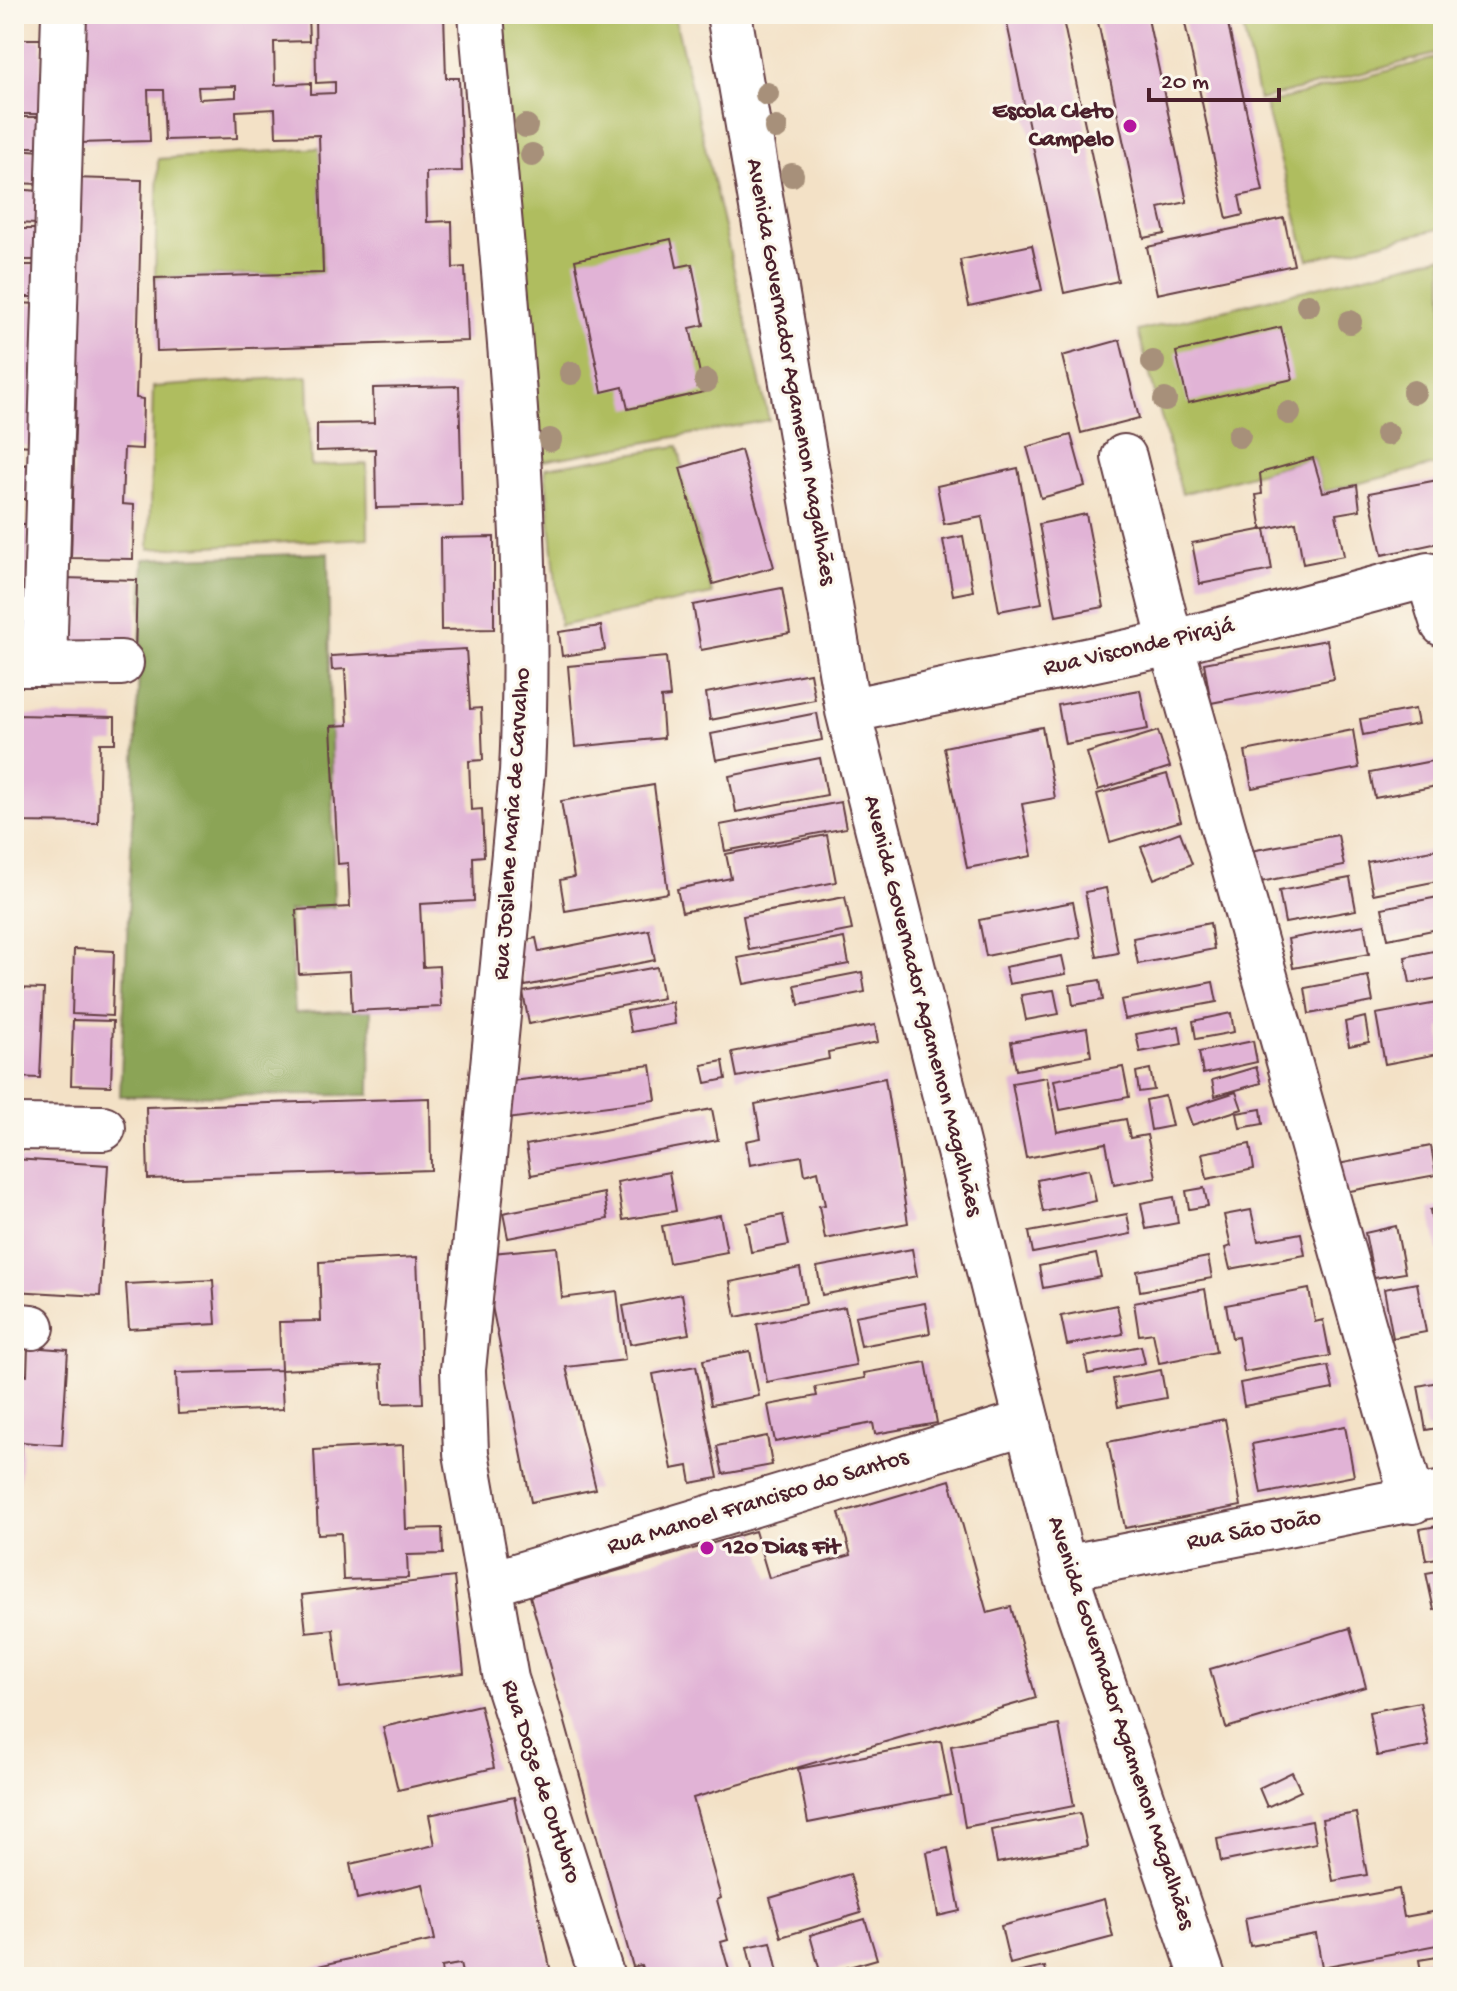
<svg xmlns="http://www.w3.org/2000/svg" width="1457" height="1991" font-family="'Gochi Hand',sans-serif">
  <rect width="100%" height="100%" fill="#fbf7ec"/>
  <filter id="ink" filterUnits="userSpaceOnUse"><feTurbulence type="fractalNoise" baseFrequency=".0125" numOctaves="2"/><feDisplacementMap in="SourceGraphic" scale="16" xChannelSelector="R" yChannelSelector="G"/><feConvolveMatrix kernelMatrix="1 2 1 2 8 2 1 2 1" color-interpolation-filters="sRGB"/></filter>
  <filter id="wash" filterUnits="userSpaceOnUse"><feTurbulence type="fractalNoise" baseFrequency=".006" numOctaves="4" result="noise"/><feDisplacementMap in="SourceGraphic" scale="32" xChannelSelector="R" yChannelSelector="G"/><feGaussianBlur stdDeviation="1.8" result="paint"/><feColorMatrix in="noise" values="0 0 0 0 0 0 0 0 0 0 0 0 0 0 0 0 0 1.4 0 .05"/><feComposite in="paint" operator="in"/></filter>
  <g filter="url(#wash)">
    <rect width="100%" height="100%" fill="#f3e1c6"/>
    <path fill="#afbd5f" stroke="#7c6e45" stroke-width="2" d="M496,14H674L769,420L538,462Z
      M1240,14H1443V52L1259,100Z
      M1443,56V228L1308,260L1265,104Z
      M320,148L323,273L155,278L158,159Z
      M1443,256V463L1323,492L1313,458L1182,494L1138,331Z
      M308,376L311,466L367,464L368,538L149,549L153,387Z
      M678,446L712,594L560,626L545,468Z"/>
    <path fill="#8ba456" stroke="#6a6240" stroke-width="2" d="M328,553L334,908L289,911L295,1013L371,1010L370,1095L120,1096L144,559Z"/>
    <g id="blocks">
      <path fill="#e1b3d6" fill-rule="evenodd" d="M75,14H308L309,41L274,42L275,85L311,83V94L335,93V82L316,83L315,14H444L446,78H459L462,171L426,172L427,222L452,221L453,268L465,267L468,341L157,351L155,278L323,273L319,135L276,136L275,109L236,111L237,138L165,140L163,90H148L150,141L78,143ZM236,86V97L199,99L198,87Z
        M1005,14H1084L1063,20L1118,281L1064,293Z
        M1135,14H1147L1187,202L1159,208L1165,234L1144,238L1098,22Z
        M1183,14H1226L1263,191L1239,196L1243,215L1227,219Z
        M14,39H41V114H14Z
        M14,117H42L41,147H14Z
        M14,149L42,151L40,184L14,183Z
        M71,178L142,180L136,398L143,399L142,449L124,448L122,504L134,505L133,559L71,558L76,397H65Z
        M14,189L39,191L37,224L14,223Z
        M1284,218L1294,265L1157,294L1147,247Z
        M14,229H42V260H14Z
        M671,239L677,267L692,264L704,325L690,328L704,392L628,409L623,387L602,392L575,260Z
        M1032,245L1042,290L969,306L960,260Z
        M14,265H42L43,297H14Z
        M14,303L41,304L34,446L14,445Z
        M1281,327L1293,379L1188,403L1176,352Z
        M1120,340L1139,418L1081,433L1062,356Z
        M459,386L462,506L376,508L375,449L317,451V424L374,423L373,388Z
        M1071,435L1085,486L1041,498L1027,447Z
        M741,450L774,567L713,584L680,468Z
        M1313,458L1323,492L1357,485L1360,510L1336,514L1344,556L1303,564L1296,522L1262,530L1256,495L1262,494L1260,473Z
        M14,464L30,465L27,499H14Z
        M1018,468L1042,603L999,611L982,517L944,524L937,486Z
        M1443,479V542L1382,555L1369,493Z
        M1086,514L1104,607L1056,616L1039,524Z
        M14,524H29L26,644H14Z
        M1265,529L1272,570L1200,584L1192,543Z
        M963,536L973,591L953,595L943,540Z
        M494,537V629L441,630L440,538Z
        M63,578L137,580L135,654L61,651Z
        M782,588L790,633L701,650L693,605Z
        M601,626L605,650L562,656L559,632Z
        M1327,640L1334,679L1211,703L1204,663Z
        M466,649L470,709L481,708L483,760L469,761L471,810L482,809L484,856L473,857L474,901L420,904L423,967L439,966L441,1007L352,1011L350,971L299,974L296,910L350,907L348,863L338,864L331,726L348,725L345,669L332,670L331,656Z
        M666,657L670,697L661,698L664,738L575,747L568,666Z
        M810,673L815,700L710,720L706,693Z
        M1140,690L1148,729L1065,744L1058,705Z
        M1415,709L1418,724L1363,735L1360,719Z
        M817,713L822,740L716,760L711,734Z
        M14,715L115,717V743H100L98,823L14,822Z
        M1042,727L1055,798L1022,804L1032,856L967,868L944,747Z
        M1353,730L1359,768L1252,788L1245,751Z
        M1158,731L1170,767L1098,790L1087,753Z
        M820,758L827,795L736,812L729,776Z
        M1437,760L1442,785L1375,798L1370,773Z
        M1167,774L1181,821L1110,842L1097,794Z
        M654,785L668,893L565,911L560,880L574,877L561,801Z
        M841,802L846,828L725,851L720,825Z
        M1180,832L1192,864L1154,879L1141,847Z
        M827,835L836,882L682,912L677,889L731,878L726,854Z
        M1338,835L1344,866L1255,883L1250,851Z
        M1443,848V880L1373,894L1367,862Z
        M1350,878L1356,910L1285,923L1279,891Z
        M1106,888L1118,953L1097,957L1085,892Z
        M1443,896V928L1388,939L1382,908Z
        M845,897L852,930L749,950L743,916Z
        M1073,902L1080,937L986,956L979,920Z
        M1210,923L1214,949L1138,964L1133,938Z
        M1364,925L1369,954L1293,968L1288,939Z
        M649,930L655,960L525,986L516,942L536,938L539,952Z
        M844,938L849,964L744,984L738,958Z
        M74,949L114,951L112,1016L72,1014Z
        M1443,949V977L1410,983L1405,957Z
        M1062,956L1066,974L1009,984L1005,967Z
        M657,967L663,998L529,1024L523,992Z
        M862,972L865,992L799,1005L795,985Z
        M1368,976L1373,1002L1309,1014L1305,988Z
        M1100,980L1103,1000L1073,1005L1070,985Z
        M1213,982L1217,1002L1125,1019L1121,1000Z
        M14,988L44,989L40,1078L14,1077Z
        M1054,990L1059,1014L1026,1020L1021,995Z
        M672,1002L675,1024L631,1032L627,1011Z
        M1443,1002V1028H1440L1443,1053L1385,1064L1376,1014Z
        M1231,1013L1234,1032L1196,1039L1193,1021Z
        M1365,1017L1369,1042L1349,1046L1345,1022Z
        M73,1020L113,1021L111,1086L71,1085Z
        M875,1025L878,1042L828,1052L829,1059L737,1077L732,1052Z
        M1179,1026L1182,1044L1140,1052L1136,1034Z
        M1087,1028L1091,1056L1016,1070L1011,1042Z
        M1253,1041L1257,1062L1203,1074L1199,1052Z
        M723,1061L726,1079L706,1083L702,1065Z
        M651,1065L656,1100L507,1119L503,1082Z
        M1123,1067L1129,1097L1060,1110L1054,1080Z
        M1256,1067L1261,1083L1215,1096L1212,1080Z
        M1150,1069L1154,1090L1139,1092L1136,1072Z
        M1047,1077L1057,1132L1126,1119L1130,1138L1147,1135L1156,1177L1114,1185L1106,1143L1026,1158L1012,1083Z
        M885,1078L908,1223L825,1239L819,1206L825,1205L818,1171L805,1175L802,1156L750,1165L746,1141L761,1138L755,1104Z
        M1236,1092L1242,1109L1192,1125L1186,1108Z
        M1165,1096L1172,1126L1151,1130L1146,1100Z
        M430,1098L431,1170L148,1179L146,1107Z
        M712,1109L718,1140L531,1175L526,1145Z
        M1261,1109L1263,1124L1240,1128L1237,1113Z
        M1250,1144L1254,1169L1207,1179L1202,1153Z
        M1431,1146L1436,1175L1339,1193L1333,1165Z
        M14,1159L108,1165L100,1296L14,1291Z
        M1089,1169L1096,1201L1043,1212L1037,1180Z
        M669,1172L676,1211L623,1220L617,1182Z
        M1204,1188L1208,1206L1189,1209L1186,1191Z
        M604,1193L608,1219L508,1238L503,1213Z
        M1174,1197L1178,1223L1146,1229L1141,1203Z
        M1443,1207V1250L1438,1251L1430,1210Z
        M1251,1210L1258,1241L1301,1233L1305,1255L1230,1269L1225,1248L1231,1246L1224,1215Z
        M1127,1214L1131,1234L1033,1253L1029,1232Z
        M720,1215L727,1252L669,1263L662,1226Z
        M783,1215L789,1245L751,1252L746,1223Z
        M1396,1226L1405,1273L1374,1278L1365,1233Z
        M557,1247L562,1298L617,1291L625,1360L566,1367L596,1489L531,1502L492,1306V1253Z
        M912,1249L917,1276L822,1295L817,1267Z
        M1096,1254L1101,1277L1043,1288L1039,1266Z
        M417,1257L423,1403L383,1404L381,1365L281,1370L279,1322L321,1321L319,1262Z
        M1208,1257L1212,1278L1140,1291L1137,1271Z
        M800,1268L806,1303L736,1317L730,1282Z
        M213,1280L216,1324L129,1329L126,1284Z
        M1417,1283L1426,1332L1393,1338L1384,1289Z
        M1205,1289L1216,1352L1159,1363L1153,1333L1139,1335L1134,1303Z
        M1309,1289L1315,1322L1323,1320L1330,1356L1244,1372L1238,1337L1232,1338L1226,1305Z
        M682,1294L689,1334L630,1344L623,1306Z
        M925,1303L930,1333L861,1346L855,1316Z
        M1117,1305L1123,1334L1067,1345L1061,1316Z
        M845,1307L856,1365L767,1382L757,1324Z
        M1141,1346L1145,1363L1088,1374L1085,1357Z
        M28,1347L68,1350L62,1445L22,1442L20,1482L14,1481V1374L27,1375Z
        M750,1351L759,1396L711,1405L703,1360Z
        M926,1362L937,1423L875,1434L873,1423L775,1442L768,1405L817,1396L815,1387L865,1378L864,1373Z
        M696,1366L718,1478L691,1483L688,1466L672,1469L653,1374Z
        M1328,1366L1333,1389L1244,1406L1240,1383Z
        M281,1370L283,1409L178,1414L176,1373Z
        M1161,1370L1166,1398L1118,1407L1113,1379Z
        M1443,1381V1427L1426,1430L1418,1386Z
        M1225,1419L1241,1506L1125,1528L1108,1442Z
        M1345,1426L1354,1476L1261,1494L1252,1444Z
        M767,1436L772,1465L723,1474L717,1446Z
        M403,1445L406,1529L442,1528L443,1554L407,1555L408,1578L343,1580L341,1533L318,1534L314,1450Z
        M950,1480L987,1613L1011,1607L1036,1698L693,1798L721,1898L717,1900L728,1940L721,1942L731,1977H645L641,1965L633,1967L530,1596L755,1531L769,1578L851,1555L839,1513Z
        M1443,1525V1557L1426,1560L1420,1529Z
        M1443,1570V1608L1434,1610L1426,1573Z
        M454,1577L464,1673L340,1688L333,1629L306,1632L302,1595Z
        M1350,1628L1366,1687L1226,1728L1210,1669Z
        M1420,1702L1429,1746L1377,1756L1369,1712Z
        M480,1705L494,1768L398,1790L383,1727Z
        M1059,1725L1074,1806L965,1827L951,1746Z
        M941,1741L951,1795L808,1823L798,1769Z
        M1292,1772L1301,1791L1267,1807L1259,1788Z
        M514,1797L552,1977H463L460,1964L441,1967L442,1975L431,1977H292L291,1972L435,1940L423,1884L357,1899L350,1864L435,1845L429,1815Z
        M1080,1813L1087,1846L997,1863L991,1830Z
        M1356,1813L1367,1875L1333,1881L1322,1819Z
        M1312,1821L1316,1843L1221,1862L1217,1839Z
        M948,1848L960,1911L938,1916L927,1852Z
        M850,1874L861,1913L781,1937L770,1898Z
        M1399,1889L1404,1917L1443,1910V1944L1322,1967L1316,1934L1250,1946L1245,1918Z
        M1104,1899L1113,1937L1010,1964L1001,1926Z
        M865,1919L877,1959L821,1975L810,1935Z
        M771,1942L779,1977H754L747,1947Z
        M1443,1956V1977H1422L1419,1960Z
        M1045,1967L1047,1977H1002V1976Z"/>
    </g>
  </g>
  <g filter="url(#ink)">
    <use href="#blocks" fill-opacity="0" stroke="#633c42" stroke-width="2"/>
    <g fill="none" stroke-linecap="round" stroke-linejoin="round">
      <defs>
        <path id="minor" d="M481,14C502,266 534,519 522,772L463,1370L466,1453L506,1679L602,1977
          M1124,457L1171,643L1413,1501
          M16,664L121,663
          M44,664L64,14
          M14,1127L103,1128
          M14,1325L32,1327
          M1064,1568L1443,1493
          M489,1584L1027,1422"/>
        <path id="major" d="M729,14L848,711L1064,1568L1203,1977
          M848,711L1171,643L1428,575L1443,624"/>
      </defs>
      <use href="#minor" stroke="#633c42" stroke-width="48"/>
      <use href="#major" stroke="#633c42" stroke-width="48"/>
      <use href="#minor" stroke="#fff" stroke-width="44"/>
      <use href="#major" stroke="#fff" stroke-width="44"/>
    </g>
    <g fill="#a7907a">
      <circle cx="767" cy="94" r="12"/>
      <circle cx="526" cy="126" r="12"/>
      <circle cx="776" cy="128" r="12"/>
      <circle cx="532" cy="155" r="12"/>
      <circle cx="792" cy="175" r="12"/>
      <circle cx="1308" cy="305" r="12"/>
      <circle cx="1350" cy="322" r="12"/>
      <circle cx="1153" cy="362" r="12"/>
      <circle cx="571" cy="373" r="12"/>
      <circle cx="706" cy="381" r="12"/>
      <circle cx="1414" cy="392" r="12"/>
      <circle cx="1165" cy="400" r="12"/>
      <circle cx="1289" cy="413" r="12"/>
      <circle cx="1387" cy="434" r="12"/>
      <circle cx="1239" cy="436" r="12"/>
      <circle cx="550" cy="440" r="12"/>
    </g>
  </g>
  <g fill="#b5179e" stroke="#fbf7ec" stroke-width="3">
    <circle cx="1130" cy="126" r="8"/>
    <circle cx="707" cy="1548" r="8"/>
  </g>
  <g text-anchor="middle" dominant-baseline="central" stroke-width="6" stroke-linejoin="round" paint-order="stroke">
    <g font-size="24" font-weight="bold" fill="#4a1f2b" stroke="#fbf7ec" text-anchor="end">
      <text x="1114" y="112">Escola Cleto<tspan x="1114" dy="28">Campelo</tspan></text>
      <text x="723" y="1548" text-anchor="start">120 Dias Fit</text>
    </g>
    <g font-size="24" fill="#4a1f2b" stroke="#fbf7ec">
      <text transform="translate(790 372) rotate(80)">Avenida Governador Agamenon Magalhães</text>
      <text transform="translate(1139 648) rotate(-13)">Rua Visconde Pirajá</text>
      <text transform="translate(513 824) rotate(-86)">Rua Josilene Maria de Carvalho</text>
      <text transform="translate(922 1006) rotate(76)">Avenida Governador Agamenon Magalhães</text>
      <text transform="translate(758 1503) rotate(-17)">Rua Manoel Francisco do Santos</text>
      <text transform="translate(1254 1531) rotate(-11)">Rua São João</text>
      <text transform="translate(1120 1723) rotate(72)">Avenida Governador Agamenon Magalhães</text>
      <text transform="translate(540 1782) rotate(72)">Rua Doze de Outubro</text>
    </g>
  </g>
  <rect width="1457" height="1991" fill="none" stroke="#fbf7ec" stroke-width="48"/>
  <path d="M1149 88v12h130v-12" fill="none" stroke="#4a1f2b" stroke-width="4"/>
  <text x="1161" y="88" font-size="24" fill="#4a1f2b" stroke="#fbf7ec" stroke-width="6" paint-order="stroke">20 m</text>
</svg>
